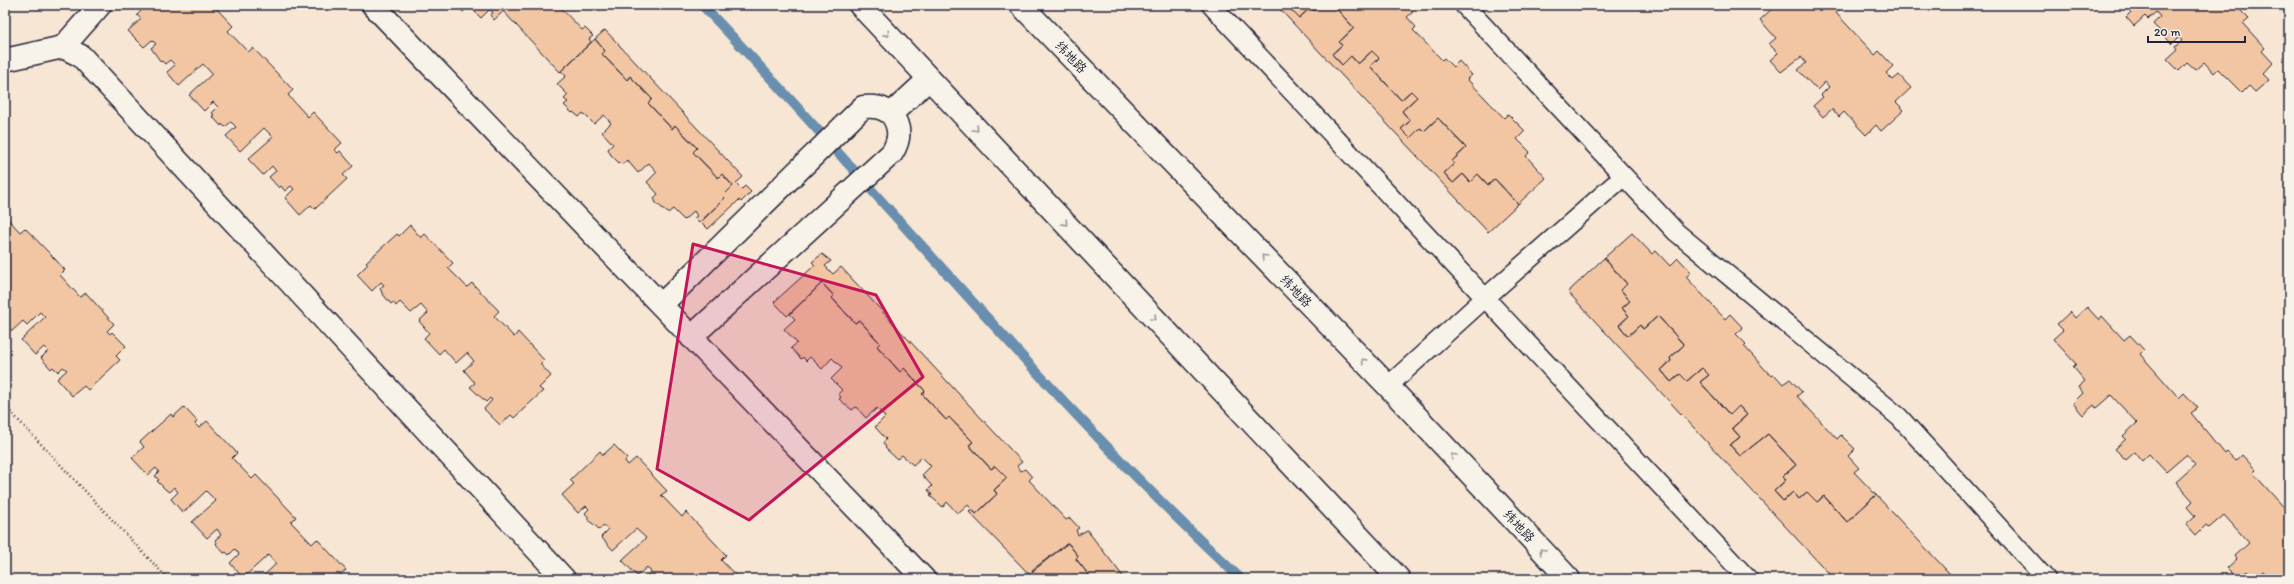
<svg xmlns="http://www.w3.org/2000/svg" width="2294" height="584" font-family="Itim,'LXGW WenKai TC',sans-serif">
  <rect width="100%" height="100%" fill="#f6e6d3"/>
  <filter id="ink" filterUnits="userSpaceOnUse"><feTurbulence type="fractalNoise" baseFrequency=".025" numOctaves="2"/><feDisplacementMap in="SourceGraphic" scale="8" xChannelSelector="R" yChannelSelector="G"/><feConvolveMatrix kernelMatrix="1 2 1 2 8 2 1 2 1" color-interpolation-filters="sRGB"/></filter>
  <g filter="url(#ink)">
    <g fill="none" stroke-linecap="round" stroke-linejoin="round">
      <path stroke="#6a8fae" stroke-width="10" d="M702,5C768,73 830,144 894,215C1006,339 1118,465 1241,579"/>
    </g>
    <path fill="#f2c6a2" stroke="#22223b" d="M147,5H213L233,26L228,31L248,52L253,48L293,90L288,95L308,117L313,112L342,143L334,150L338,153L340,151L353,166L343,175L347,179L315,209L311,205L300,215L285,198L294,189L291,186L285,191L281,186L279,188L269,177L276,171L272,166L263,175L248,159L273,137L264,128L240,151L226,136L236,127L231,122L225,127L222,124L221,126L212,116L214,115L212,113L218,107L213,102L204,111L189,95L212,74L203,64L179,86L167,72L175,65L170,60L165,64L162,61L161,62L151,48L156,44L152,40L144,47L128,31L141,19L137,15Z
      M457,5H510L494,20L490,15L493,13L490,9L481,18L469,6L463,12Z
      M510,5H558L582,30L585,28L593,36L589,39L591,42L560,72L503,11Z
      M1276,5H1292L1289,8L1299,18L1311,7L1314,11L1320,5H1333L1354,28L1339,42L1342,45L1332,54L1342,65L1351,56L1358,64L1372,51L1379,58L1370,66L1401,100L1411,91L1417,97L1402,111L1410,121L1401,129L1410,138L1420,128L1424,131L1438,118L1466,148L1452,161L1454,164L1444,173L1453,183L1463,174L1470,182L1478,174L1488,185L1495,179L1518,204L1488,232Z
      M1292,5H1320L1314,11L1311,7L1299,18L1289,8Z
      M1333,5H1406L1413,12L1407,17L1416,27L1413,30L1442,60L1444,58L1453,67L1459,61L1472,75L1467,79L1504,118L1508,114L1525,131L1517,139L1530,152L1526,156L1546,178L1518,204L1495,179L1488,185L1478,174L1470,182L1463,174L1453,183L1444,173L1454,164L1452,161L1466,148L1438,118L1424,131L1420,128L1410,138L1401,129L1410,121L1402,111L1417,97L1411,91L1401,100L1370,66L1379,58L1372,51L1358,64L1351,56L1342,65L1332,54L1342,45L1339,42L1354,28Z
      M1746,5H1757L1751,10Z
      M1776,5H1837L1840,9L1836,13L1875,55L1879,51L1893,66L1886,73L1893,80L1899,75L1911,88L1896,102L1904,110L1881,131L1876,125L1866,135L1844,112L1839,117L1832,109L1823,117L1813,106L1823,97L1821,95L1829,87L1825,82L1817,90L1798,70L1806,63L1801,57L1781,72L1770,60L1778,53L1769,44L1776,38L1760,20Z
      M2130,5H2228L2231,8L2235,5L2249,19L2243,24L2265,48L2262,51L2273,63L2263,74L2269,80L2255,92L2249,86L2242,93L2218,69L2214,73L2204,62L2195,70L2187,63L2179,71L2167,59L2177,50L2175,47L2182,41L2179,37L2172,44L2153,24L2160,17L2156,12L2148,19L2145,16L2134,26L2126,17L2134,9Z
      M605,30L743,177L736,183L742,189L745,186L751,192L741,202L739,200L708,229L701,222L725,198L723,196L733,186L722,174L718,178L693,152L697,148L675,125L672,129L648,103L652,99L630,76L627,80L602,54L605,51L595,39Z
      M595,39L605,51L602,54L627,80L630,76L652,99L648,103L672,129L675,125L697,148L693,152L718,178L722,174L733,186L723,196L725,198L699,223L694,218L697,216L694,211L684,220L673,209L668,213L656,203L654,198L658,194L647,182L657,172L649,163L638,173L627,160L623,164L619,163L611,155L608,149L613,144L602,132L611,123L604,115L594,124L583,113L579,117L573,112L572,113L564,105L568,102L564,99L568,95L557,84L566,76L561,71Z
      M5,216L20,232L25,228L54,258L65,270L60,275L80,297L86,293L114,324L107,331L110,334L112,332L126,346L116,356L120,360L88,390L84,386L72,396L57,379L67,370L63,367L58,372L53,367L51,369L41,358L48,351L44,347L35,355L21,340L45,317L40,312L27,325L23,321L12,331L5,323Z
      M410,225L421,238L425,234L453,263L448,268L467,287L472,283L499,311L494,316L514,337L518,332L544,360L540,364L551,376L539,388L543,391L514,418L511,415L500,425L484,409L492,400L490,398L486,402L470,387L475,383L464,370L474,361L467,353L456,363L444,349L439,354L424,338L429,333L419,321L428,313L421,305L411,313L400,302L396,306L393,302L391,304L382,293L380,288L384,285L381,282L372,291L357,275L368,264L366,262L397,234L399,236Z
      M1632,233L1652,254L1656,251L1670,266L1678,258L1691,272L1686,277L1725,319L1730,314L1743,328L1736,334L1746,344L1744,346L1771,376L1774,374L1783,384L1790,379L1802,392L1797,396L1837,439L1841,435L1855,449L1848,456L1859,468L1854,472L1876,495L1847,522L1824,496L1817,502L1807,492L1799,499L1793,492L1783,501L1774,491L1786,480L1782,477L1796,465L1768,434L1740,456L1730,445L1740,437L1732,428L1747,415L1739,406L1730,415L1700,382L1709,375L1702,368L1687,381L1680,374L1671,382L1661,370L1671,361L1670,358L1684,345L1658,316L1643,329L1640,325L1628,336L1619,325L1629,316L1622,308L1630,301L1621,290L1627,284L1604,258Z
      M822,254L831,261L825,266L833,274L841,267L1022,462L1017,466L1021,471L1025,469L1032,477L1029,480L1066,520L1070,518L1079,528L1076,530L1078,535L1087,530L1125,579H1092L1076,559L1078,556L1068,543L1029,574L969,512L972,509L976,514L997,494L994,490L1007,478L995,466L991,469L969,445L973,442L949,417L946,420L922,394L925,391L904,368L900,372L877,346L880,343L859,320L855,323L832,298L834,296L822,283L787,316L774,302L815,265L812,262Z
      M1604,258L1627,284L1621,290L1630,301L1622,308L1629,316L1619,325L1628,336L1640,325L1643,329L1658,316L1684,345L1670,358L1671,361L1661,370L1671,382L1680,374L1687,381L1702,368L1709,375L1700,382L1730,415L1739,406L1747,415L1732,428L1740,437L1730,445L1740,456L1768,434L1796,465L1782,477L1786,480L1774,491L1783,501L1793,492L1799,499L1807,492L1817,502L1824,496L1847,522L1876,495L1949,573L1943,579H1834L1568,292Z
      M822,283L834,296L832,298L855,323L859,320L880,343L877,346L900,372L904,368L925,391L922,394L946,420L949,417L973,442L969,445L991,469L995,466L1007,478L994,490L997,494L976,514L968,505L958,514L947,502L943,507L930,496L932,495L928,490L932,486L922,475L931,466L922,457L913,465L902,455L897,459L885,448L886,447L883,443L886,439L875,427L885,417L877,408L866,418L856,407L852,410L839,399L841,397L838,394L842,390L831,379L842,368L832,358L822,369L810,357L806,361L803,357L801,359L791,348L797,343L784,329L795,319L790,314Z
      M2087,307L2099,320L2102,316L2124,340L2130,335L2144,350L2140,354L2179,398L2184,393L2198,408L2191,413L2225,454L2227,452L2236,461L2242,455L2256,470L2253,473L2289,513V579H2283L2280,576L2277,579H2270L2263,571L2254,579L2247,571L2238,579L2227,568L2237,559L2235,556L2249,543L2224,515L2209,528L2206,525L2196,535L2186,524L2195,516L2187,507L2193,501L2176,482L2195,465L2186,455L2166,472L2149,454L2142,461L2135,452L2126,460L2115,449L2126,439L2123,436L2137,423L2111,395L2096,408L2094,405L2083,415L2073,403L2083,393L2078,387L2085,381L2073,367L2076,364L2053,339L2063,330L2057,324L2070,312L2075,318Z
      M184,407L197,421L195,424L199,428L207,421L237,453L232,458L252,479L256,475L296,517L291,522L312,544L317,539L346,570L338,577L340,579H260L276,564L268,555L243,578L230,563L239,554L235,549L229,555L226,552L224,553L216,544L217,543L215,540L221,535L217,529L207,538L192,522L216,501L206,491L183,513L171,499L178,492L174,487L169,492L165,489L157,481L159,480L155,476L159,472L156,468L148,475L132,458L144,447L140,442L171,414L173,417Z
      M614,445L627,458L625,461L628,465L636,458L667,491L661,495L682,517L686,512L726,555L721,560L739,579H646L645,578L651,572L647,567L637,576L622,560L646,538L636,529L613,550L601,537L608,530L604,525L599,529L587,519L589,518L585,513L589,509L586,506L578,513L562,495L574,484L570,480L600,451L603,455Z
      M1068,543L1078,556L1076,559L1092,579H1032L1037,576L1032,570Z
      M1949,573L1954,579H1943Z"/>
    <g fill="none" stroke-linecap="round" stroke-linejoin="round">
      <defs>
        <path id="lane" d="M1211,5L1748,579
          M1464,5L1676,232L1899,417L2046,579
          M1388,386L1485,298L1624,176"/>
        <path id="street" d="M373,5L924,579
          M63,47L100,5
          M5,60L63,47L81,56L564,579
          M661,305L863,107C875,106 882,107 891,114L929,79
          M691,337L892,153C900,140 901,127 891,114"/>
        <path id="secondary" d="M860,5L1399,579
          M1021,5L1388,386L1569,579"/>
      </defs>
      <use href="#lane" stroke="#22223b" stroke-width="21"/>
      <use href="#street" stroke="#22223b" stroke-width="25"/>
      <use href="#secondary" stroke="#22223b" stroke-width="25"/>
      <path stroke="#22223b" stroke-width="2.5" stroke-dasharray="1 3" stroke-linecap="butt" d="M5,406L168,579"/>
      <use href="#lane" stroke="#f7f3e8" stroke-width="18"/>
      <use href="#street" stroke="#f7f3e8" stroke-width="22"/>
      <use href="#secondary" stroke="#f7f3e8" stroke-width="22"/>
    </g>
    <defs><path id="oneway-chevron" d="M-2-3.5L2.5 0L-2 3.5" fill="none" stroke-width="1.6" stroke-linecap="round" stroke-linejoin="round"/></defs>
    <g stroke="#97959a">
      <use href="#oneway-chevron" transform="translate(887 34) rotate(48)"/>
      <use href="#oneway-chevron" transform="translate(976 129) rotate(47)"/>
      <use href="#oneway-chevron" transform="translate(1065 223) rotate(47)"/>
      <use href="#oneway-chevron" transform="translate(1264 257) rotate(-134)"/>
      <use href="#oneway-chevron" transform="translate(1154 318) rotate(47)"/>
      <use href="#oneway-chevron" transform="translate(1364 361) rotate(-134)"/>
      <use href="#oneway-chevron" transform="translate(1453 456) rotate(-133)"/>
      <use href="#oneway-chevron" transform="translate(1542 551) rotate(-133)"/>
    </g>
  </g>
  <path fill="#c2185b" fill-opacity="0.2" stroke="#c2185b" stroke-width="3" stroke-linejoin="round" d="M693,244L876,295L923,377L749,520L657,469Z"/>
  <g text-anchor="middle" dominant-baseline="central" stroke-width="4" stroke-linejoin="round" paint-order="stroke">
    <g font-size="13" fill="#22223b" stroke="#f7f3e8">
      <text transform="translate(1071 57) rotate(46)">纬地路</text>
      <text transform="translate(1296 291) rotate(46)">纬地路</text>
      <text transform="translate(1519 526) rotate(47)">纬地路</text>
    </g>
  </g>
  <rect width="2294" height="584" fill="none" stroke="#f7f3e8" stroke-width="20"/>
  <rect x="10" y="10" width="2274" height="564" fill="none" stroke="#22223b" stroke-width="1.5" filter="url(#ink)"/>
  <path d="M2148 36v6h97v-6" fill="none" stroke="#22223b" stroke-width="2"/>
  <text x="2154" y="36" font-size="12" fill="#22223b" stroke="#f7f3e8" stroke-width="3" paint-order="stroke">20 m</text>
</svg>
